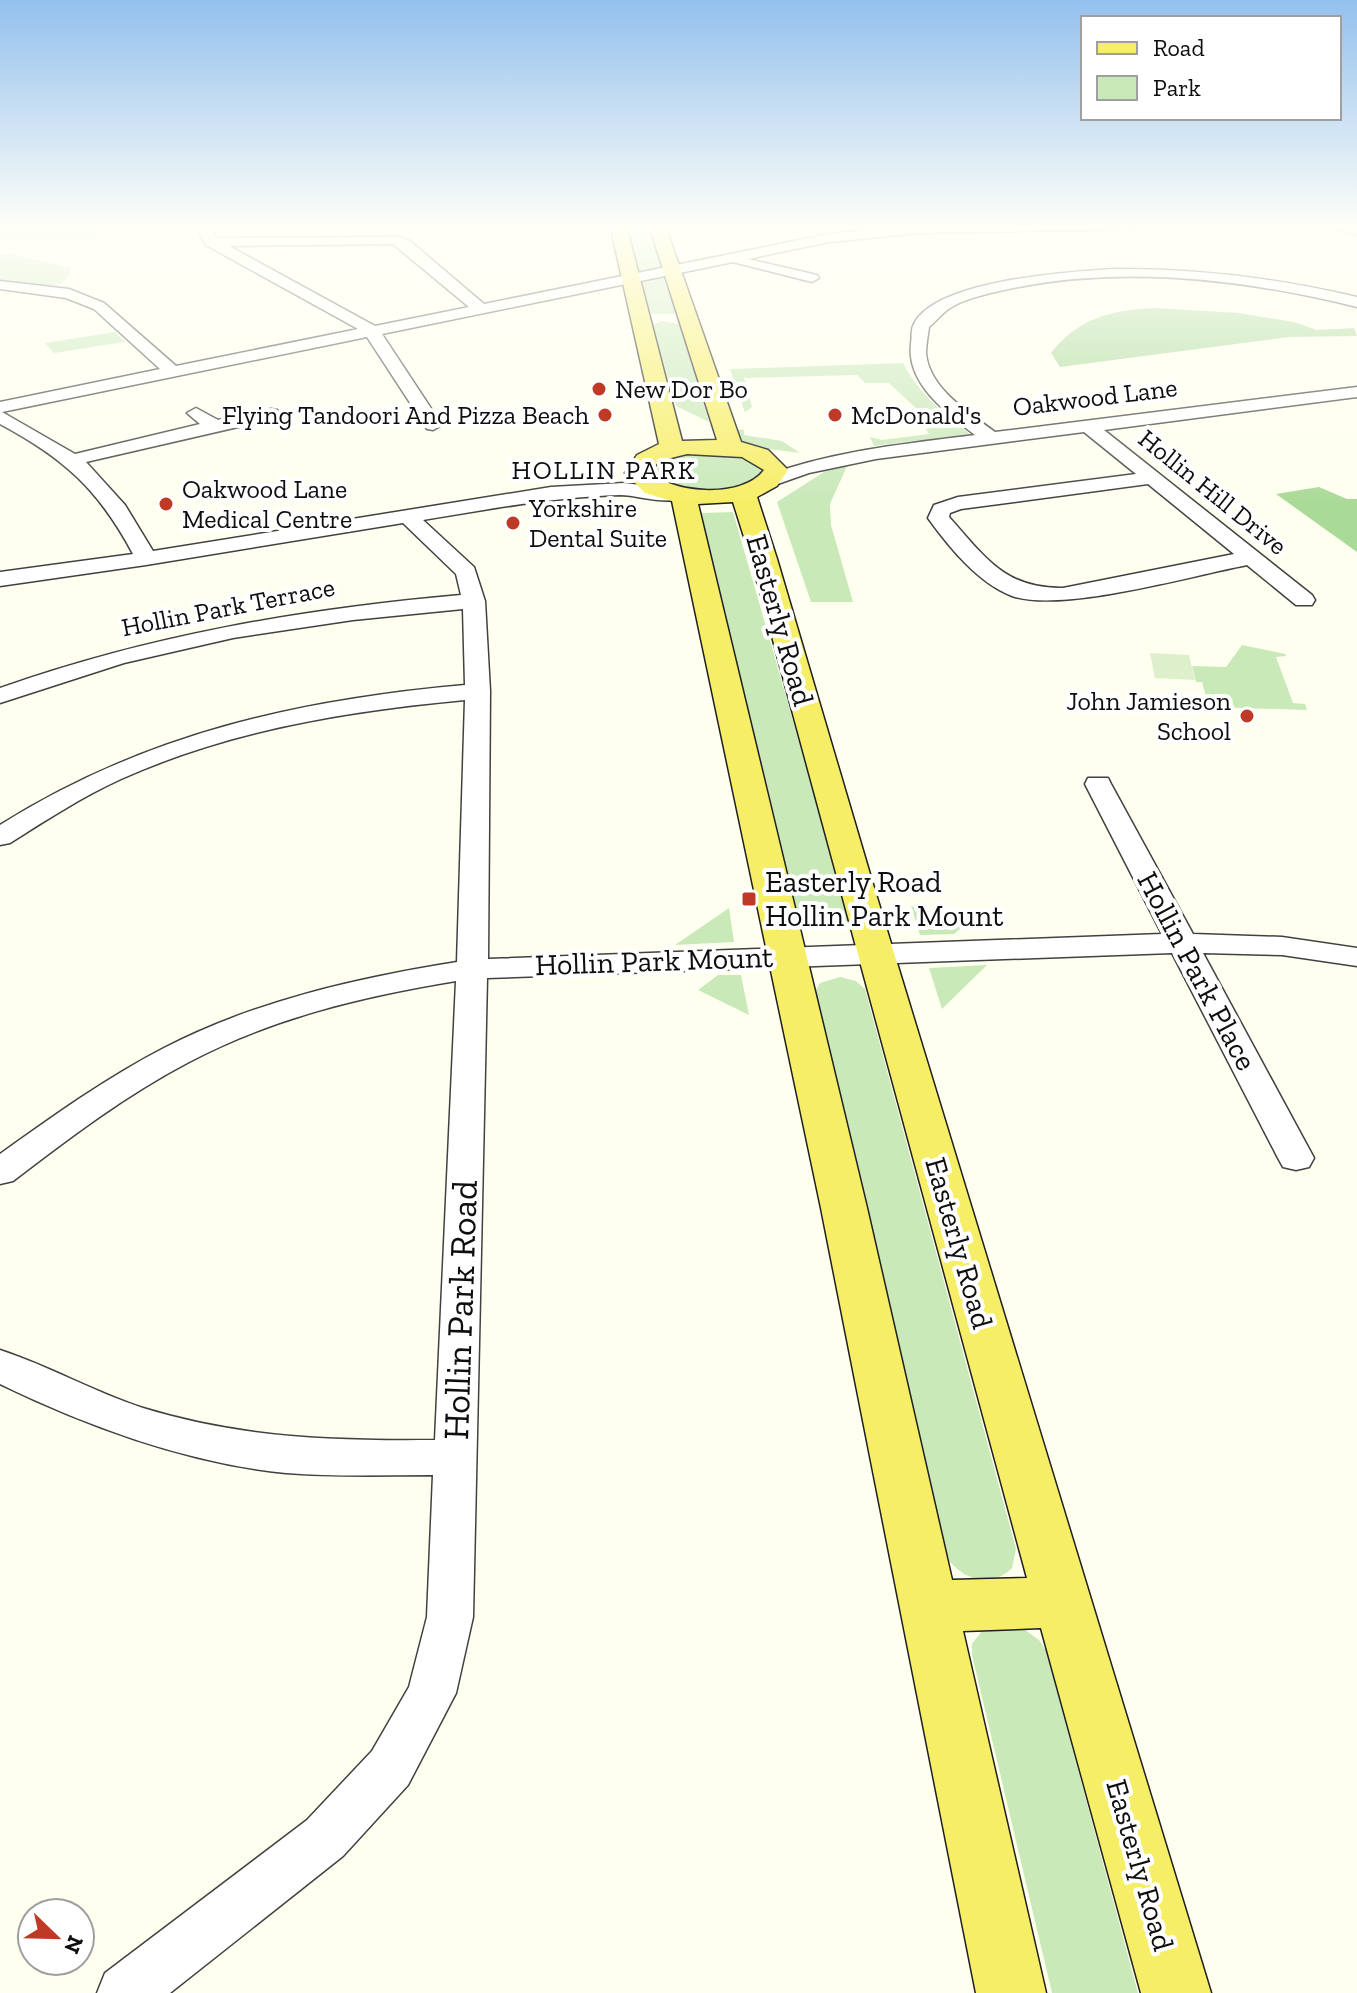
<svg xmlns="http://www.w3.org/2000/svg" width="1357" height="1993" font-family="'Zilla Slab',serif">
  <rect width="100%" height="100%" fill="#ffffef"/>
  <path fill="#c9e9b9" d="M0,225H102L99,238L0,240Z
    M626,225H650L663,268L638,272Z
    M12,254L71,268C68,298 22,282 0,281V255Z
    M659,276H663L676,312L673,314H651L641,281Z
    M661,321L679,324L709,422L676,406L653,325Z
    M115,332L125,342L54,353L45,343Z
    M903,363C919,394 943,413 970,434L874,446L870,437L882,440L929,434L926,429L936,427L889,383H865L857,375L744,378L752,407L745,412L730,369Z
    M734,429L744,430V435L782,441L800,453L748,446L740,442Z
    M685,452C708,452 746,448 761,470C752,500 667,495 651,473C654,458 672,456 685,452Z
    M848,464L830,504L831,525L853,602H811L777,502L835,465Z
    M733,512L850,919L838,930H815L799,920L701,513Z
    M1242,645L1285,654L1286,656L1276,657L1293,703L1305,704L1307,710L1209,707L1202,682H1196L1192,666L1226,667Z
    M911,906L962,927L954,934L920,935Z
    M729,908L734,942L675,945Z
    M987,965L942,1009L929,968Z
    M718,975H741L749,1015L698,990Z
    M840,977L856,981L865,989L1016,1549L1012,1568C991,1589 963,1580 947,1558L815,992L820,983Z
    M1020,1626L1040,1641L1046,1651L1138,1993H1052L972,1655V1644L985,1627Z"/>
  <path fill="#aada98" d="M1154,308L1239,313L1294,322L1317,330L1354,328L1357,336L1289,337L1060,367L1051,353C1078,318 1112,310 1154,308Z
    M1319,487L1347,499H1357V552L1276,494Z"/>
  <path fill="#ddf0cb" d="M1150,653L1189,655L1195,680L1155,678Z"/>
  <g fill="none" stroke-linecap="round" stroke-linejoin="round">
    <defs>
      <path id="minor" d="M195,225H209L216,238L400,237L410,241L484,304L829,234L917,225H1147L1140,229L920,233L829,242L748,259L817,275L819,278L812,282L733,262L382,334L442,425L433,430L427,429L367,337L2,412L75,454L200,424L187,413L196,408L218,420L271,409L277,410L280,414L277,418L86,462L125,505L153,551L551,487L624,483L683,490L686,494C674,508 638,495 620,495C554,497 489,509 423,520L474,567L485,601L490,691L488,959L1162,934L1085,784L1088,778H1108L1111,784L1193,934L1282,937L1357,948V966L1282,955L1203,953L1314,1158L1309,1167L1296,1170L1283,1167L1278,1158L1172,953L487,978L473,1617L456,1693L408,1785L343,1856L170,1993H97L105,1973L307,1820L372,1751L409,1687L427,1617L433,1475C384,1475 335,1477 286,1473C187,1463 89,1427 0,1384V1350C49,1366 94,1392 143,1408C241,1438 332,1441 435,1440L456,981C364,996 272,1018 189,1062C126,1095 69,1138 13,1181L0,1184V1154C53,1116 106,1078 164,1048C255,1001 357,978 457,962L465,700C347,711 230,730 121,779C82,797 46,820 10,843L0,845V825C145,734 297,700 465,685L463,609L353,620L233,638L124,663L0,703V688C150,635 303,609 461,595L456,574L403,523L146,565L0,586V572L133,554C99,490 64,458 0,424V402L160,369L94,309L66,298L0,289V281L69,289L104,303L176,366L358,329L206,245ZM393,244L469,307L375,326L229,246Z
        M1331,225L1357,227V235L1333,228Z
        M1113,269C1196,268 1276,278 1357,297V307C1244,279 1120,264 1004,290C986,294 962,299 947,310C941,315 935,322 929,327C928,335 926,345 926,353C929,389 970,413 995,432L1357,387V397L1104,430L1312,595L1315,600L1312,605H1296L1247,565C1191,576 1062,613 1012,596C978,583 949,547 928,518L934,505L958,497L1136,474L1084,432L876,459L809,473L772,486L762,480L765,476C833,451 904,444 975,435C948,414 906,384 911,344C912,339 911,331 913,326C932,280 1069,272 1113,269ZM1148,484L1234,554L1063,588C1005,589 985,557 949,517L950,513L961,509Z"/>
      <path id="major" d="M610,225H626L682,441L717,440L649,225H665L741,442L768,450L788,470L777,486L757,497L777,559L872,881L1211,1993H1141L1041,1628L963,1631L1046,1993H976L821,1208L672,501L645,493L625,473L637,455L659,444ZM687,454L742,457L764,470C743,499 673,494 650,472L659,461ZM733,502L751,559L1027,1578L952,1580L867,1208L698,504Z"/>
    </defs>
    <use href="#minor" stroke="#414141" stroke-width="3"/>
    <use href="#major" stroke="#1f1f1f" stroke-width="3"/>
    <use href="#minor" fill="#fff" fill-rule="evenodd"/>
    <use href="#major" fill="#f7ee67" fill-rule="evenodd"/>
  </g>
  <linearGradient id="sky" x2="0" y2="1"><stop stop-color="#93c0ee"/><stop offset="0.45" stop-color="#fffff8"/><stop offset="1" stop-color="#fffff8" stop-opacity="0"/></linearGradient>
  <rect width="1357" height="504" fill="url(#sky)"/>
  <g fill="#be3a26" stroke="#fff" stroke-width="3">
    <circle cx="599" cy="389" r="8"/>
    <circle cx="605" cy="415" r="8"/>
    <circle cx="835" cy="415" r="8"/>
    <circle cx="166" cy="504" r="8"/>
    <circle cx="513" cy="523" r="8"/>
    <circle cx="1247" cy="716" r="8"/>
    <rect x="741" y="891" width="16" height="16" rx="4"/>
  </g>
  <g text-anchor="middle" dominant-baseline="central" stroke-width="8" stroke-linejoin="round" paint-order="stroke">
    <g font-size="26" fill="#0e0e0e" stroke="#fff" text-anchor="start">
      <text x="615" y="389">New Dor Bo</text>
      <text x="589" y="415" text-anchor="end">Flying Tandoori And Pizza Beach</text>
      <text x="851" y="415">McDonald's</text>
      <text x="182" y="489">Oakwood Lane<tspan x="182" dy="30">Medical Centre</tspan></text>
      <text x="529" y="508">Yorkshire<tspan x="529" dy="30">Dental Suite</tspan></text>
      <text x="1231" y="701" text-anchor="end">John Jamieson<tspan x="1231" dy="30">School</tspan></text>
    </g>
    <g font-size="26" fill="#0e0e0e" stroke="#fff">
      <text transform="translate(1095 397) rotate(-7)">Oakwood Lane</text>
      <text transform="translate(1213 492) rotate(39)">Hollin Hill Drive</text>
      <text transform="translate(228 607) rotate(-11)">Hollin Park Terrace</text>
    </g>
    <g font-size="26" letter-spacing="2" fill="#0e0e0e" stroke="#fff">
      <text x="604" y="470">HOLLIN PARK</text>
    </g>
    <g font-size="30" fill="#0e0e0e" stroke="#fff">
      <text transform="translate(780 620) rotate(74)">Easterly Road</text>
      <text transform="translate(654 961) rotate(-2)">Hollin Park Mount</text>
      <text transform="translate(1197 971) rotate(62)">Hollin Park Place</text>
      <text transform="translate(959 1243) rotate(74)">Easterly Road</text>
      <text transform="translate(1140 1865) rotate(74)">Easterly Road</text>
    </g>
    <g font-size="30" fill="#0e0e0e" stroke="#fff" text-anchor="start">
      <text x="765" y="882">Easterly Road<tspan x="765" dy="34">Hollin Park Mount</tspan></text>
    </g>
    <g font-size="36" fill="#0e0e0e" stroke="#fff">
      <text transform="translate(460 1310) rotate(-88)">Hollin Park Road</text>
    </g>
  </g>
  <rect x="1081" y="16" width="260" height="104" fill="#ffffff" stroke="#9f9f9f" stroke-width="2"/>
  <rect x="1097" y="42" width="40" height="12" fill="#f7ee67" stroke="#9f9f9f" stroke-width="2"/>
  <text x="1153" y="56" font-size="24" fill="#0e0e0e">Road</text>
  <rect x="1097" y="76" width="40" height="24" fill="#c9e9b9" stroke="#9f9f9f" stroke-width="2"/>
  <text x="1153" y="96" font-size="24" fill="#0e0e0e">Park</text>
  <g transform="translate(56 1937) rotate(113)"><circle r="38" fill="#ffffff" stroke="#9f9f9f" stroke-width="2"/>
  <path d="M0-6L14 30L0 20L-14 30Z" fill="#be3a26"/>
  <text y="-12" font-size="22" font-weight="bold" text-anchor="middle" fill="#0e0e0e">N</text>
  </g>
</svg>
